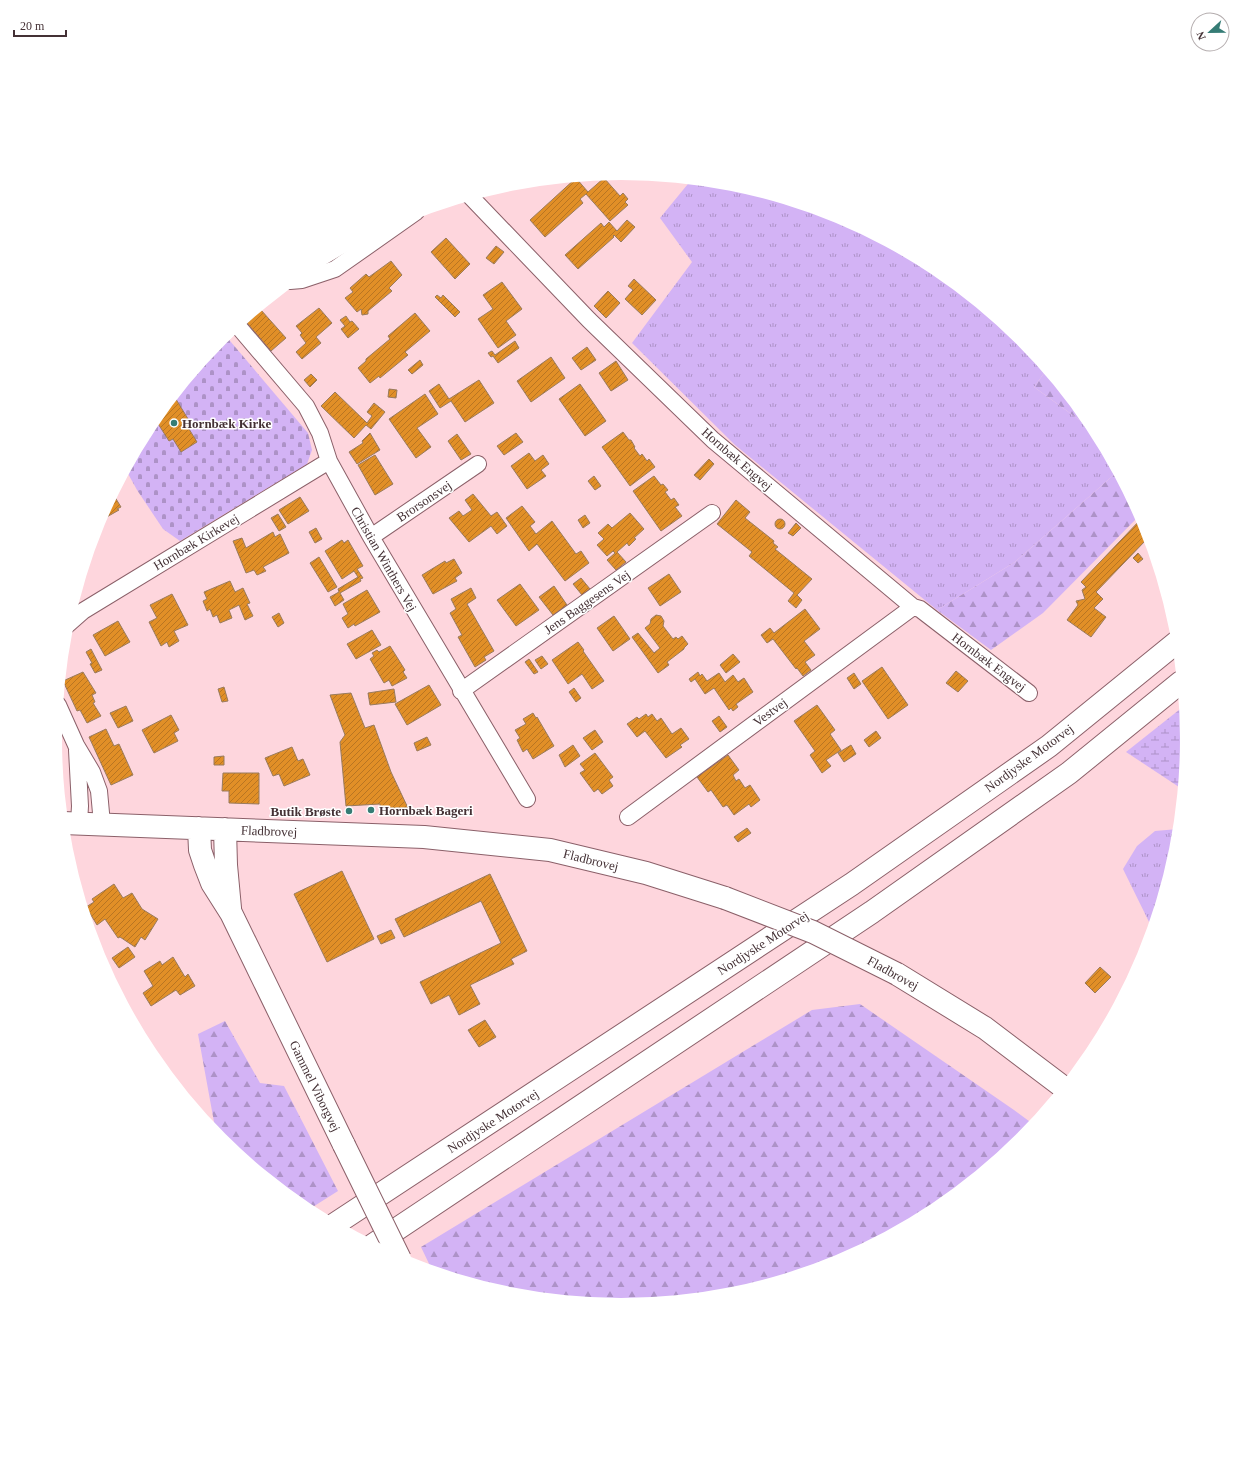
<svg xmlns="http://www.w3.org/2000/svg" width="1242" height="1477" font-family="Georgia,serif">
  <defs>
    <pattern id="grass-tufts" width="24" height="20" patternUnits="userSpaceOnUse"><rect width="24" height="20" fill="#d3b3f5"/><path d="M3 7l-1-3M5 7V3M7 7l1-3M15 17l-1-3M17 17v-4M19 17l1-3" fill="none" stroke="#ad92c7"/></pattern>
    <pattern id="forest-firs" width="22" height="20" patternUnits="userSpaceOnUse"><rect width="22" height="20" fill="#d3b3f5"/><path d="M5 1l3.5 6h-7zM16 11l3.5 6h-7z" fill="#ad92c7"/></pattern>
    <pattern id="wetland-marsh" width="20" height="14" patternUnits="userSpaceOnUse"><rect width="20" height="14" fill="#d3b3f5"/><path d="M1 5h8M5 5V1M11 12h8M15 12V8" fill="none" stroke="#ad92c7"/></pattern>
    <pattern id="cemetery-stones" width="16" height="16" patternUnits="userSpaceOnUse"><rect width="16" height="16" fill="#d3b3f5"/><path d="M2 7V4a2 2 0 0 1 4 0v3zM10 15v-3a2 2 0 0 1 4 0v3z" fill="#ad92c7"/></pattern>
    <pattern id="building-hatch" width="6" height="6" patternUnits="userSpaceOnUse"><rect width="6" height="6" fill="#e18f27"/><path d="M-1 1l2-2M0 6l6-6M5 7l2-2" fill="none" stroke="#b87522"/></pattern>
  </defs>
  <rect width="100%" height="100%" fill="#fed6dd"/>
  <path fill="url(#grass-tufts)" d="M692,179L732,183L838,216L936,268L1021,338L1047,369L1034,387L1096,432L1117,472L1015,562L937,610L735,445L632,343L692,262L660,218Z
    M1178,829L1176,849L1152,928L1123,869L1137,846L1155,831Z"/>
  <path fill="url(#forest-firs)" d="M1047,369L1092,424L1096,432L1034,387Z
    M1117,472L1140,515L1043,613L991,650L937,610L1015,562Z
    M860,1004L1014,1110L1033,1124L1021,1139L935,1209L837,1261L731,1294L621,1304L510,1294L432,1270L421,1247L812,1010Z
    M225,1021L260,1083L284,1086L338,1191L308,1210L221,1139L216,1133L198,1034Z"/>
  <path fill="url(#wetland-marsh)" d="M1184,706L1187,739L1182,789L1126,752Z"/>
  <path fill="url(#cemetery-stones)" d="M225,335L308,433L312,450L307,464L180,541L163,529L137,490L126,470L151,424Z"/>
  <path fill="url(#building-hatch)" stroke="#997b5d" d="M576,178L588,192L604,178L620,196L623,193L628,199L625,202L628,205L610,221L586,194L580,199L583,203L545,237L530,220Z
    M627,220L635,227L621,242L614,235L613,236L614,237L578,269L565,255L601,223L604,227L609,222L617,231Z
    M446,238L470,264L455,279L431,252Z
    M496,246L504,252L494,264L486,258Z
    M391,261L402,275L389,288L392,291L368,311V314L362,315L361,309L357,312L345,298L353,292L350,288L366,274L369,277Z
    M634,279L656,300L642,315L625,299L633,290L628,286Z
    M502,282L522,309L506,321L516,335L498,348L478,319L493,309L483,295Z
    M608,291L620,303L606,318L594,306Z
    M437,295L441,298L443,295L460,312L455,317L435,297Z
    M319,308L332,323L316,337L321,343L302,359L296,352L306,343L300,335L302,333L296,326Z
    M261,310L286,338L271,351L247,323Z
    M415,313L430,331L405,352L408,355L380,378L379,376L370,383L358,368L366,361V359L390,339L388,336Z
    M346,316L350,322L352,321L359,329L348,338L341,329L345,326L340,320Z
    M515,341L519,348L498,363L493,356L491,357L488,353L492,351L495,355Z
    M587,347L596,360L581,370L572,358Z
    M551,357L565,378L531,402L517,381Z
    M420,360L423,365L412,374L408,370Z
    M616,361L628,380L611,391L599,373Z
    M311,374L317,380L310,387L304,380Z
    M479,380L494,403L465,422L451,401L440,408L429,391L439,384L449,399Z
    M580,384L606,421L585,436L559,399Z
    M389,389L397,390L396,398L388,397Z
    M335,392L367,423L372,416L367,412L374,403L385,412L371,429L366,425L354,438L321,406Z
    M425,394L438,414L417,428L431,447L416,458L389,419Z
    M174,396L193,427L189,429L197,442L181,452L173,439L169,441L155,419Z
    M623,432L629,440H631L635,447L634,448L640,456L642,454L647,461L649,459L655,467L630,486L602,447Z
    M370,433L380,450L357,464L349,452L363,443L362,441Z
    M516,433L523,442L504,455L497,446Z
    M457,434L471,454L461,460L448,441Z
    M529,453L535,461L543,455L549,464L541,470L546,476L527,489L511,466Z
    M375,455L393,484L375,495L358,465Z
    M709,459L714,464L700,480L694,475Z
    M594,476L601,486L595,490L588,481Z
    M654,476L661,485L663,484L668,490L665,492L671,500L674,498L679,505L675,507L682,516L661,531L633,491Z
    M113,494L121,507L117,509L119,510L98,522Z
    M473,494L491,516L497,512L507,526L497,534L491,526L469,542L449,518L459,511L463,516L472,510L465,500Z
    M300,497L309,511L288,524L279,510Z
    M736,500L750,512L745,518L774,541L773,543L778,547L775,549L812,579L797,595L802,600L796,608L788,601L794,593L749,556L752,552L717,524Z
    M522,506L535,522L530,526L536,534L552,521L576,554L581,551L589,563L565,581L537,544L529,551L506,518Z
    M630,513L644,529L634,538L636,539L629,546L627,543L617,552L626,562L616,570L607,560L615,553L613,551L607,556L597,545L604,539L598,533L608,524L612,528Z
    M278,514L286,527L279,531L271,518Z
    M585,515L590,523L583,528L578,520Z
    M1142,518L1151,545L1146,540L1096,592L1103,599L1094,608L1106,617L1091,637L1067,620L1078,605L1076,601L1085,599L1082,590L1086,587L1081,582Z
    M775 524a5 5 0 1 1 10 0a5 5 0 1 1-10 0Z
    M796,523L801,528L793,536L788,533Z
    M316,528L322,539L315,543L309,532Z
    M273,532L275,537L280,534L289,553L263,567L266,571L257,575L254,570L246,573L233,541L242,538L246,548Z
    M342,540L344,543L348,540L363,566L357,569L363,578L360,579L361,581L340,593L344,600L335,606L330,597L339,592L338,589L358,577L354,571L342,579L325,551Z
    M1138,553L1143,559L1138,563L1133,558Z
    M319,557L337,587L328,592L310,563Z
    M454,559L462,573L455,578L457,581L433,594L422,575L445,561L446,563Z
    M669,574L681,592L660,606L648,588Z
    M581,578L590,589L582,595L573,584Z
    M230,581L235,592L243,588L250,603L247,604L253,616L245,620L239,605L229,610L232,618L220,623L217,615L213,617L210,609L207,611L203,601L207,599L204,592Z
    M520,584L539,610L516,626L497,600Z
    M554,586L567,605L553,615L539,597Z
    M471,588L476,598L467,604L494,651L484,657L486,660L475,667L458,637L462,635L450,613L456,609L451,599Z
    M367,590L380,612L355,626L354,624L348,628L342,618L348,614L343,604Z
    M172,594L188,625L174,631L179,641L169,647L167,642L161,646L149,622L157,618L150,605Z
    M805,609L820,629L804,641L815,655L805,662L811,670L803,676L797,668L796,669L773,639L767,643L761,635L770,628L774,633Z
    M279,613L284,623L278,627L272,617Z
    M656,615L661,616L664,621L663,626L673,639L676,637L678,639L682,636L688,644L684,648V649L667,662L669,665L658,673L632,637L638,633L654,653L660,648L645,628L650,624L651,619Z
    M614,616L630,639L613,651L597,628Z
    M118,621L130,642L105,656L93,635Z
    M372,630L381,645L356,659L347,644Z
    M578,642L584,650L583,651L604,681L592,689L582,674L568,684L552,660Z
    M390,646L405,670L403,672L407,678L392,686L389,680L384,683L370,659L374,656L372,653L377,650L379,652Z
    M91,649L102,670L95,673L90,664L92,663L86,652Z
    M733,654L740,662L726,673L720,665Z
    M542,656L548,664L541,669L535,660Z
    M529,659L538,672L534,674L525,662Z
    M882,667L908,705L888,719L862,681Z
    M956,671L968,681L958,692L946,683Z
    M83,672L96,693L92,695L95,702L93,703L101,716L87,723L80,710L77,711L63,681Z
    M698,672L700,676L702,674L707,681L719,673L725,682L733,675L738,682L744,678L753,692L736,704L738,707L733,711L731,708L729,710L714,688L705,694L695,679L691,682L689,679Z
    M854,673L861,684L854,689L847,678Z
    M429,685L441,705L407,725L395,704Z
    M224,687L228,701L222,702L218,689Z
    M574,688L581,698L576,702L569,692Z
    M394,689L396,702L370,705L368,693Z
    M351,693L365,728L374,725L391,772L408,808H380V804L346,806L340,742L345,735L330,695Z
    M817,705L835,730L830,734L841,750L826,760L831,766L822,773L810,755L815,751L794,721Z
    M126,706L133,721L118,728L110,713Z
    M533,713L536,718L537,717L554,746L533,759L527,749L523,752L517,740L520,738L515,730L526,724L523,719Z
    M646,714L648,717L652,714L657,721L661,718L672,734L681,728L689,739L680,745L682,747L666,758L645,731L637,737L627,724L637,717L639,719Z
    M171,715L179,730L174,733L178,741L154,753L142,730Z
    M719,716L727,727L720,732L712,721Z
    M106,729L114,746L119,744L133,775L111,785L89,737Z
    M595,730L603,742L592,750L583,738Z
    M876,731L881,738L869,747L864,740Z
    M427,737L431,745L417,751L414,743Z
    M573,745L580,756L565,767L559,755Z
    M851,745L856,754L844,762L838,753Z
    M292,747L298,761L303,759L310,775L284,786L279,774L273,776L265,758Z
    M595,753L613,777L609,780L613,786L602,794L598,789L594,792L580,773L585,770L580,764Z
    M728,755L739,770L733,775L736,781L739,779L745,788L750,785L760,800L751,807L749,804L734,815L727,805L723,807L711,790L708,792L697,777Z
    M224,756V765H214V757Z
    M223,773H259V804L229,803V791H222Z
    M747,828L751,833L738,842L734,837Z
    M342,871L374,939L327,962L294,894Z
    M490,874L527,951L511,959L514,964L470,985L480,1004L459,1015L449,995L431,1004L420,982L501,943L481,901L404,937L395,919Z
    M114,884L123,898L132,893L142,909L158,919L145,940L141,937L135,947L120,937L118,938L105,919L97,925L86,907L94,902L92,899Z
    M391,930L395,938L381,944L377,936Z
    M128,947L135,957L119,968L112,958Z
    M173,957L185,977L188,974L195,986L180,995L176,990L151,1006L143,993L153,986L144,971L160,961L162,965Z
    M1100,967L1111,977L1095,993L1085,983Z
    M485,1020L496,1037L479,1047L468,1030Z"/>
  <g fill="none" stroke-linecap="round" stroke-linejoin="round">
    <defs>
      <path id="minor" d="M470,196L589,320L713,440L913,607L920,609L1029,693
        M290,281L302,280L335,269L416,212
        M237,325L306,406L320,433L329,461L371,537L527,799
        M371,537L478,464
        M66,626L83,611L329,461
        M461,691L712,513
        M58,705L76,745L92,772L99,791L102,824
        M77,750L80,806L79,823
        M628,817L913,607"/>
      <path id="secondary" d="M63,823L424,837L550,850L646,873L725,898
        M199,828L200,850L205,865L212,883L231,913L344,1145
        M225,829L226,865L230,908
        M897,974L985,1028L1063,1087"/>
      <path id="motorway" d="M335,1224L852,884L1049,746L1177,642
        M373,1245L872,912L1069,773L1181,682"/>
    </defs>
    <use href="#minor" stroke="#8b6069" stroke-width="18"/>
    <use href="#secondary" stroke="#8b6069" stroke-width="24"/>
    <use href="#motorway" stroke="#8b6069" stroke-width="24"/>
    <use href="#minor" stroke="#fff" stroke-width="16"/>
    <use href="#secondary" stroke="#fff" stroke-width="22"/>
    <use href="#motorway" stroke="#fff" stroke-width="22"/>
    <defs>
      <path id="secondary-bridge" d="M725,898L813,932L897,974
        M344,1145L400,1259"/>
    </defs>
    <use href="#secondary-bridge" stroke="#8b6069" stroke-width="24" stroke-linecap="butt"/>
    <use href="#secondary-bridge" stroke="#fff" stroke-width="22"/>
  </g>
  <g fill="#357c75" stroke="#fff" stroke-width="1.5">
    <circle cx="174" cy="423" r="4"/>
    <circle cx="371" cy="810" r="4"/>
    <circle cx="349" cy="811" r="4"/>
  </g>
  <g text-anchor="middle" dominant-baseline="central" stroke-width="3" stroke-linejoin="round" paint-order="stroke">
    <g font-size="13" font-weight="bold" fill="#443135" stroke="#fff" text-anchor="start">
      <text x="182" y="423">Hornbæk Kirke</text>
      <text x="379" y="810">Hornbæk Bageri</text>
      <text x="341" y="811" text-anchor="end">Butik Brøste</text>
    </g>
    <g font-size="13" fill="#443135" stroke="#fff">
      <text transform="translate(737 459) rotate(41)">Hornbæk Engvej</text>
      <text transform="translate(424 501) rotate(-34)">Brorsonsvej</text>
      <text transform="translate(196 542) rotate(-31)">Hornbæk Kirkevej</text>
      <text transform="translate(384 559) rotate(60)">Christian Winthers Vej</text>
      <text transform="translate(587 602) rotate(-35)">Jens Baggesens Vej</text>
      <text transform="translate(989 662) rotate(37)">Hornbæk Engvej</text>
      <text transform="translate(770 712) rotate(-36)">Vestvej</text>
      <text transform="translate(1029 758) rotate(-36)">Nordjyske Motorvej</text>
      <text transform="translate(269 831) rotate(2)">Fladbrovej</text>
      <text transform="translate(591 860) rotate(14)">Fladbrovej</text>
      <text transform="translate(763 943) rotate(-33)">Nordjyske Motorvej</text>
      <text transform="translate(893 973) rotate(29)">Fladbrovej</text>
      <text transform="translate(315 1086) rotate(64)">Gammel Viborgvej</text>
      <text transform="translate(493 1121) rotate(-33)">Nordjyske Motorvej</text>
    </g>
  </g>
  <path d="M0 0H1242V1477H0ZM62 739a559 559 0 1 1 1118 0a559 559 0 1 1-1118 0Z" fill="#fff" fill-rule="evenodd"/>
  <g transform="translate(1210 32) rotate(248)"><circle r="19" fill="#ffffff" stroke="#b4adae"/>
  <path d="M0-3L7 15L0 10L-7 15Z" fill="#357c75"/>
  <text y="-6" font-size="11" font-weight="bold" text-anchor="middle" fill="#443135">N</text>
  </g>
  <path d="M14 30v6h52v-6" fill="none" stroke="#443135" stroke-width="2"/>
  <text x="20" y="30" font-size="12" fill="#443135" stroke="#ffffff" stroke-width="3" paint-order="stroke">20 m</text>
</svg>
